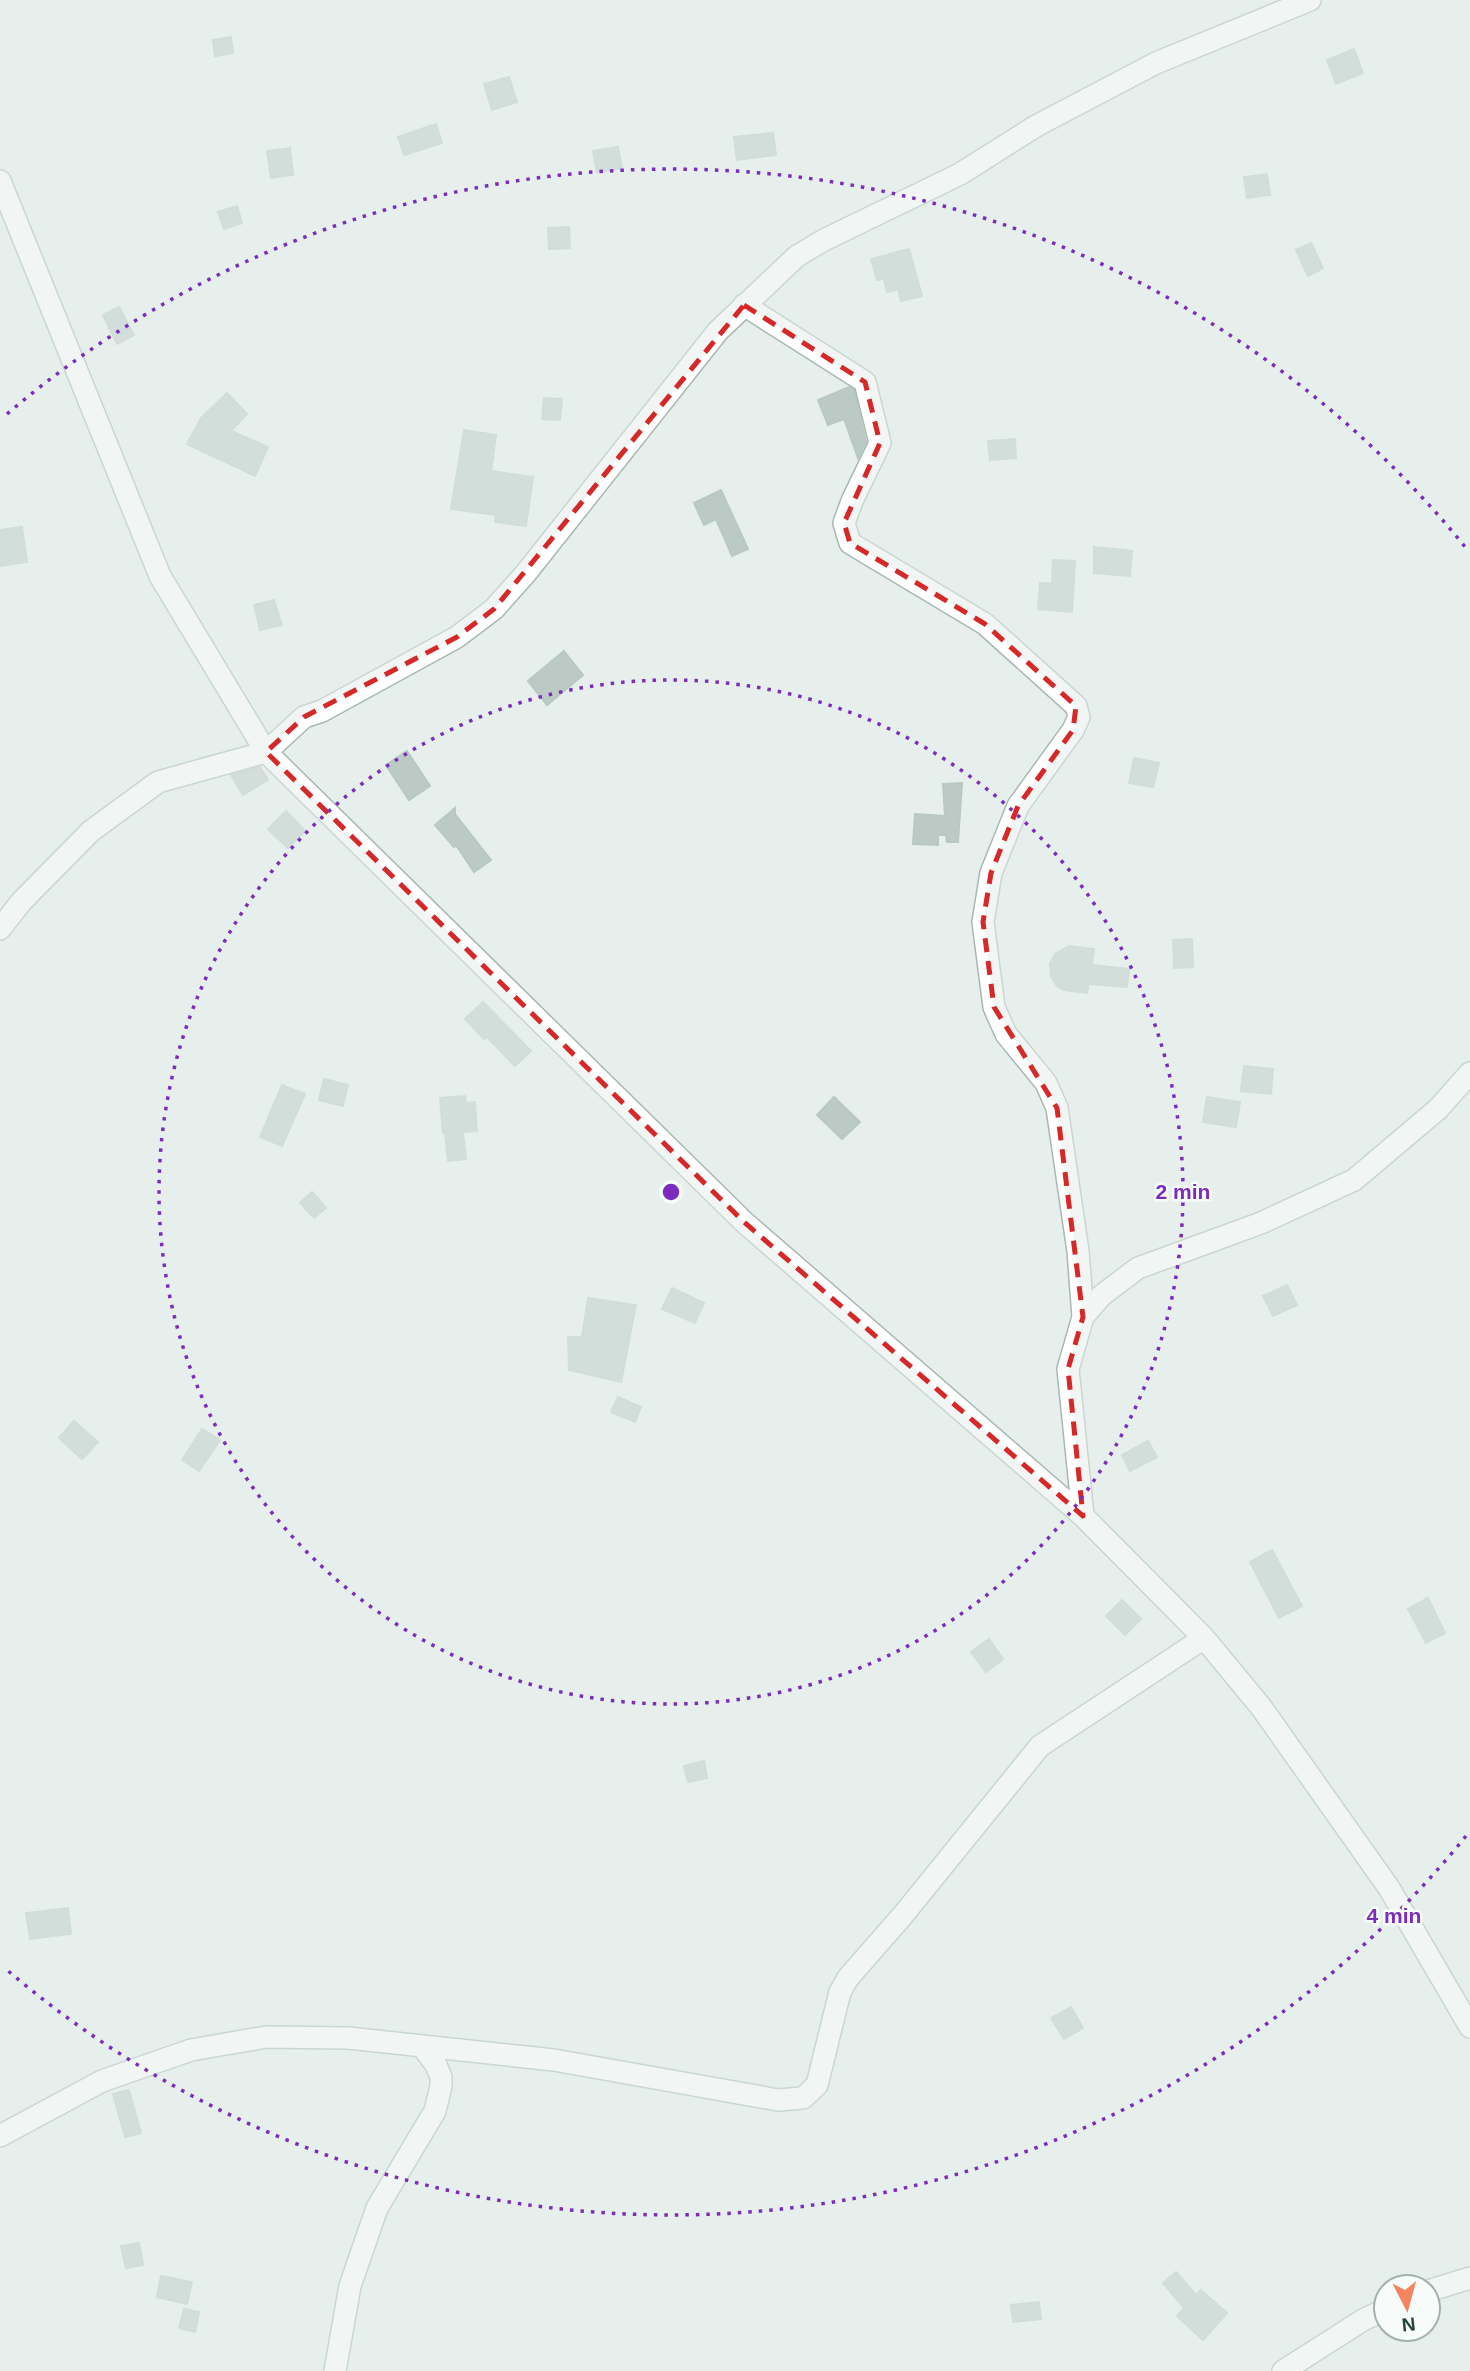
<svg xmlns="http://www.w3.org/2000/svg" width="1470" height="2371" font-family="Arial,sans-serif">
  <rect width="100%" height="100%" fill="#e6efeb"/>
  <path fill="#bbcac4" stroke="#b8c9c2" stroke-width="2" d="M231,37L233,53L215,56L213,40Z
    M1354,49L1363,73L1336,84L1327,60Z
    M509,77L517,102L492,110L484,84Z
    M436,124L442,143L404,155L398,137Z
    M773,133L776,155L737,160L734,137Z
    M618,147L622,168L597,172L593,151Z
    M290,148L293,175L271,178L267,151Z
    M1267,174L1270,195L1247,198L1244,177Z
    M237,206L242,223L224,229L218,212Z
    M569,227L570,248L549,249L548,228Z
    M1311,243L1323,268L1308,276L1296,250Z
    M909,249L922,296L901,301L898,289L887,292L884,279L877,280L871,259Z
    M119,307L134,335L117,344L103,315Z
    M849,387L854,390L866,442L858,458L844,419L828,425L818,400Z
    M227,393L247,414L231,431L268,447L255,476L187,444L201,418Z
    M544,398L562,399L560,420L542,419Z
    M464,430L496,435L491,471L533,477L526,526L495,522L496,515L451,509Z
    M1015,439L1016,458L990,460L988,441Z
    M721,490L748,549L732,556L716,519L704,525L694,503Z
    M22,527L27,562L0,566V530Z
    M1094,547L1132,551L1130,576L1094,573Z
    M1053,560L1075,561L1072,612L1038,609L1040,583L1052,584Z
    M274,600L282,625L260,630L254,605Z
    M564,651L583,675L547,705L528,681Z
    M407,751L430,786L409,800L386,765Z
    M1134,758L1159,763L1153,787L1129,783Z
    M260,767L268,780L243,795L231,775Z
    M962,783L958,842H947L946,835H938V845L913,844L915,814L945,816L943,784Z
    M455,808V814L491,860L474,872L456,845L454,847L435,825Z
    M286,811L305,831L288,848L268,829Z
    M1192,939L1193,967L1174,968L1173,940Z
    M1069,946L1094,949L1092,965L1129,969L1127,987L1089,984L1087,993L1064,990L1057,986L1051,976L1050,964L1055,954Z
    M483,1002L531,1051L515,1066L487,1037L484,1039L465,1019Z
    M1244,1066L1273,1069L1271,1094L1241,1091Z
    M324,1079L348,1085L343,1106L319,1100Z
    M282,1085L305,1094L282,1146L260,1137Z
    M465,1096L466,1103L475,1102L477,1131L463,1132L466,1159L448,1161L445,1133H443L440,1098Z
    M834,1097L860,1122L842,1139L817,1115Z
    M1207,1097L1240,1102L1236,1127L1203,1122Z
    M312,1192L326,1208L314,1218L300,1203Z
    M1287,1285L1297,1305L1273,1316L1263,1296Z
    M672,1288L704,1303L695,1323L662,1309Z
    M588,1298L636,1305L621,1382L569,1370L568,1337H582Z
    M618,1397L641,1407L635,1422L611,1412Z
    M74,1421L98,1442L82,1459L59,1438Z
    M202,1429L220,1440L199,1471L182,1460Z
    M1148,1441L1157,1457L1130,1471L1122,1455Z
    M1272,1550L1302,1606L1279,1618L1250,1562Z
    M1428,1598L1445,1633L1426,1643L1408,1609Z
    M1122,1600L1141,1619L1125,1635L1106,1616Z
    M989,1639L1003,1659L986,1672L971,1652Z
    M704,1761L707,1778L688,1782L684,1766Z
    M68,1908L71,1934L30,1939L26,1913Z
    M1071,2007L1083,2028L1064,2039L1051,2018Z
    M129,2090L141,2133L125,2137L113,2094Z
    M139,2243L143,2265L126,2268L121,2246Z
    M1176,2272L1196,2295L1201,2290L1227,2313L1203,2340L1177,2316L1184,2308L1163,2283Z
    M161,2276L192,2282L187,2304L157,2297Z
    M1039,2302L1041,2319L1013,2322L1011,2305Z
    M184,2309L199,2312L195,2332L179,2328Z"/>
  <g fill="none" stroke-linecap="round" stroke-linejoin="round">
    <defs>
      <path id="minor" d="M0,181L160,576L266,752L744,1222L1083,1516L1204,1638L1261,1707L1389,1888L1470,2027
        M744,305L865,382L880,443L852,501L844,523L850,543L985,624L1076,706L1079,717L1073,730L1018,806L991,873L983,922L994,1007L1006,1034L1046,1083L1057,1108L1078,1251L1083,1317
        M0,929L21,902L91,831L158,782L266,752L304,717L322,711L457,637L494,609L526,573L718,331L797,256L824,240L960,174L1036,126L1156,63L1310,0
        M1083,1516L1068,1369L1083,1317L1101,1296L1138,1268L1261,1223L1354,1180L1438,1109L1470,1073
        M0,2136L102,2081L191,2050L266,2037L348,2038L554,2060L778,2100L803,2098L817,2085L840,1992L848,1978L903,1915L1040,1746L1204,1638
        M1428,2291L1470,2278
        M335,2371L350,2286L377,2208L435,2111L441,2086V2077L436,2065L422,2046
        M1283,2371L1363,2320L1386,2309"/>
    </defs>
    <use href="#minor" stroke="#a8b8b2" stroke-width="24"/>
    <use href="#minor" stroke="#fff" stroke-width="21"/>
  </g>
  <path d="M0 0H1470V2371H0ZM744,305L865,382L880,443L844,523L850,543L985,624L1076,706L1073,730L1018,806L991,873L983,922L994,1007L1057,1108L1083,1317L1068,1369L1083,1516L744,1222L266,752L304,717L457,637L494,609Z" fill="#e6efeb" fill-opacity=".55" fill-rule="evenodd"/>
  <path fill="none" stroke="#d62828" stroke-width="5" stroke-dasharray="14 9" stroke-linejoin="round" d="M744,305L865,382L880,443L844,523L850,543L985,624L1076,706L1073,730L1018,806L991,873L983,922L994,1007L1057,1108L1083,1317L1068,1369L1083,1516L744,1222L266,752L304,717L457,637L494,609Z"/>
  <g fill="none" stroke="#7b2cbf" stroke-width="3.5" stroke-dasharray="3.5 7">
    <circle cx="671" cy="1192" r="512"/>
    <path d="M1466 1836A1023 1023 0 0 1 7 1970M7 414A1023 1023 0 0 1 1466 548"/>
  </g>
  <circle cx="671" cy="1192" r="10" fill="#7b2cbf" stroke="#f7fbf9" stroke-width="3.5"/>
  <g font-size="21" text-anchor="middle" font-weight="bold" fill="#7b2cbf" stroke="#f7fbf9" stroke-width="5" stroke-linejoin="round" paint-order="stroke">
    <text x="1183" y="1199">2 min</text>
    <text x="1394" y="1923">4 min</text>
  </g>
  <g transform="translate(1407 2308) rotate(174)"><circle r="33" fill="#f7fbf9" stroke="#a3b1ad" stroke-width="2"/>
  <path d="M0-5L12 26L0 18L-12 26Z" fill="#f4845f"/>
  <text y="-10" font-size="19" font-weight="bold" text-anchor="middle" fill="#24423a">N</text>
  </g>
</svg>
